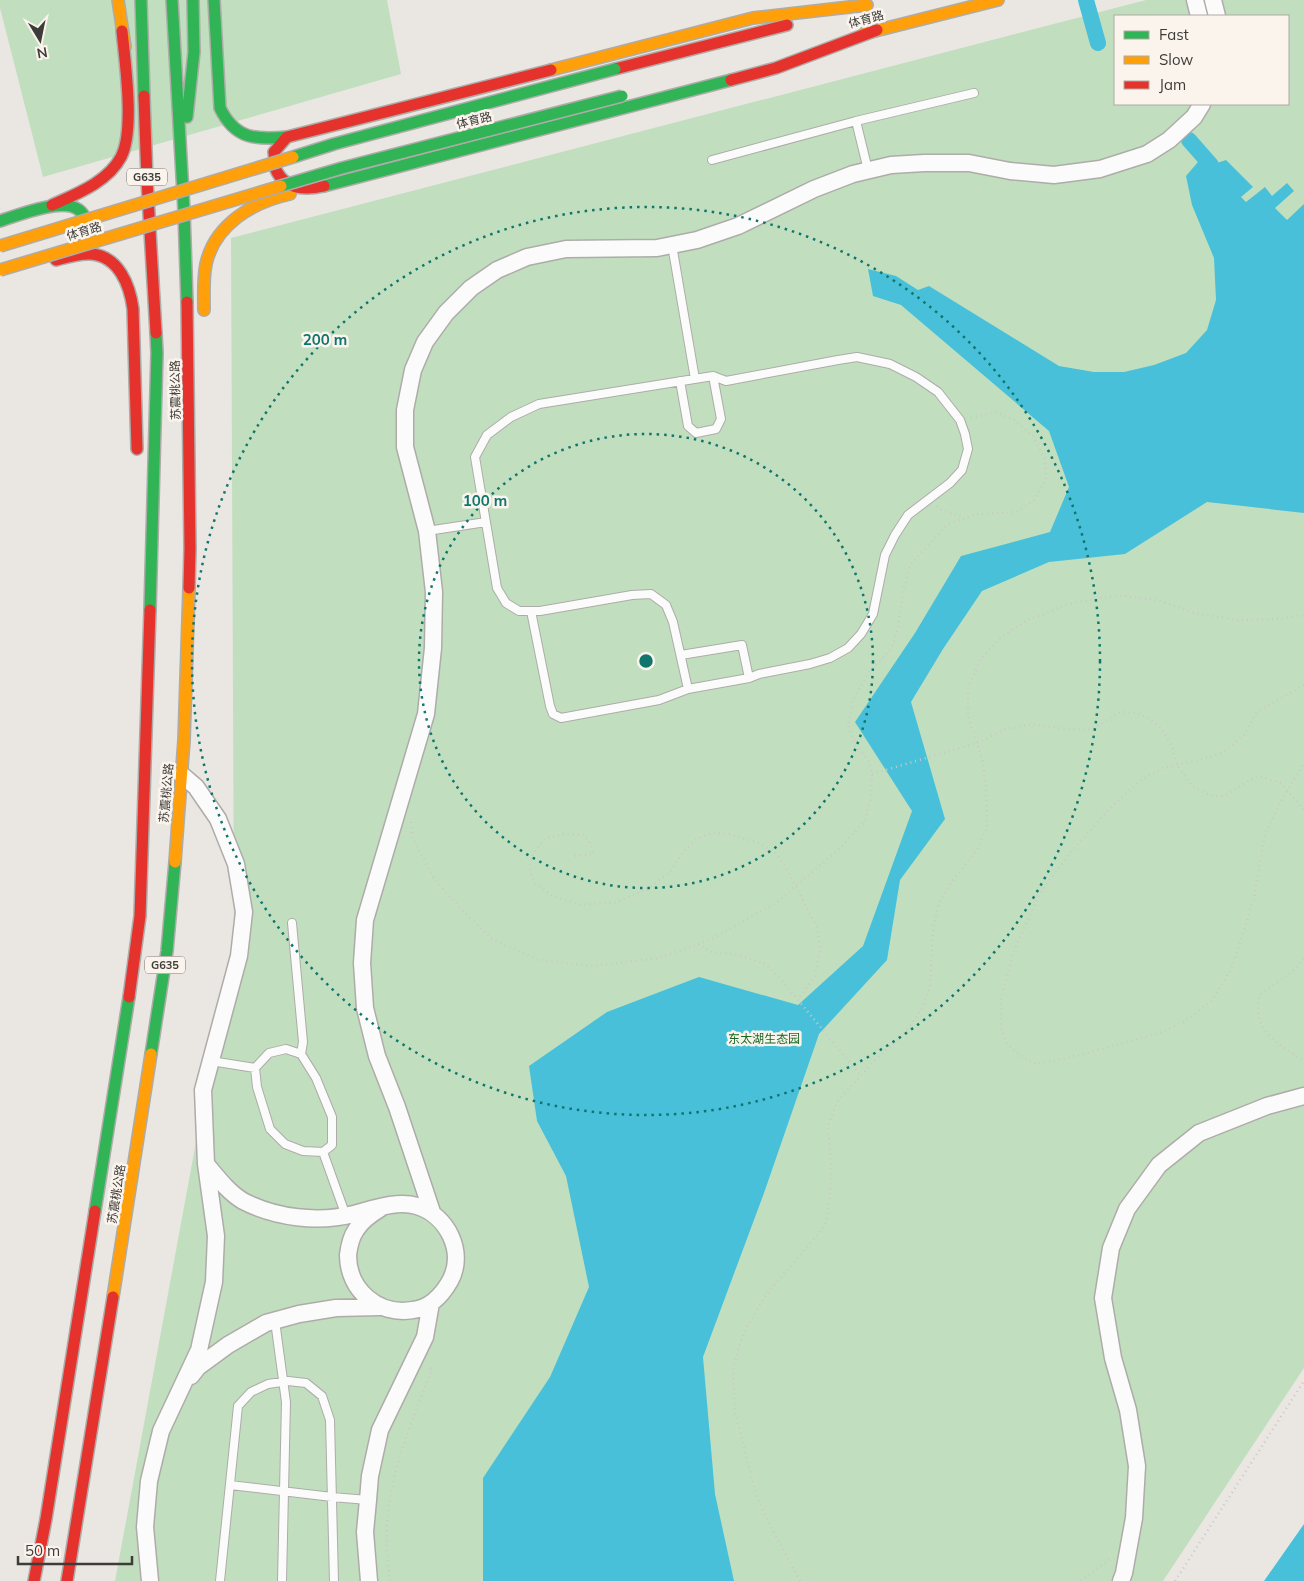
<svg xmlns="http://www.w3.org/2000/svg" width="1304" height="1581" font-family="Mulish,'Noto Sans SC',sans-serif">
  <rect width="100%" height="100%" fill="#eae7e3"/>
  <path fill="#c1dfbf" fill-rule="evenodd" d="M0,0H387L401,74L43,177L0,8Z
    M1146,0H1304V1368L1163,1581H115L234,936L231,238ZM1115,16H1288V104H1115Z"/>
  <path fill="#48c0da" d="M1226,160L1253,187L1241,197L1246,202L1265,187L1272,196L1287,183L1294,191L1275,208L1287,220L1304,204V513L1207,502L1125,554L1049,562L982,591L943,649L911,702L945,819L900,880L887,960L819,1034L764,1193L703,1357L715,1494L734,1581H483V1478L550,1377L589,1287L566,1176L537,1121L529,1066L607,1012L699,977L798,1005L863,946L912,811L855,722L915,633L961,556L1050,532L1069,487L1049,431L901,305L873,296L868,269L896,276L918,290L929,286L1059,366L1094,372H1124L1154,365L1186,353L1207,330L1216,300L1214,258L1192,205L1186,176L1198,162L1211,165Z
    M1304,1524V1581H1264Z"/>
  <g fill="none" stroke-linecap="round" stroke-linejoin="round">
    <path stroke="#48c0da" stroke-width="16" d="M1086,0L1098,43
      M1189,140L1211,165"/>
    <defs>
      <path id="lane" d="M856,121L868,170
        M712,160L856,121L974,93
        M672,245L695,379
        M680,381L688,426L696,433L716,429L721,419L713,376
        M427,531L486,522
        M531,611L550,706L553,714L561,718L659,700L688,689
        M681,655L742,645L749,678L688,689L673,622L666,605L651,594L632,595L540,611H519L506,603L497,588L475,457L487,435L511,417L539,404L713,376L726,381L838,360L857,357L890,364L916,377L938,392L960,420L965,434L968,449L962,470L950,483L908,515L895,535L885,555L873,614L861,634L848,648L830,658L810,664L759,674L749,678
        M292,923L303,1042L301,1054
        M211,1061L255,1068
        M323,1152L303,1151L285,1144L270,1129L257,1087L255,1068L269,1053L286,1049L301,1054L316,1078L332,1117V1145L323,1152L346,1216
        M275,1321L286,1402L282,1581
        M230,1485L332,1497L368,1500
        M220,1581L238,1406L251,1392L268,1384L288,1381L306,1383L322,1396L330,1420L334,1581"/>
      <path id="street" d="M1195,0L1199,16
        M1213,0L1217,16
        M206,1164C217,1177 228,1192 243,1201C276,1218 318,1223 354,1214C373,1209 397,1200 417,1206C447,1215 466,1252 450,1281C442,1295 430,1308 413,1310C378,1316 348,1290 348,1255C349,1247 351,1237 356,1230C362,1220 371,1214 381,1208
        M432,1212L397,1107L377,1056L365,1008L362,963L365,920L426,714L433,648L434,592L427,531L405,447V410L413,370L425,342L446,313L471,288L497,270L527,257L566,249L657,248L697,240L738,226L814,189L853,174L891,165L924,163H969L1010,171L1054,175L1100,169L1147,154L1169,140L1194,117L1202,104
        M191,1376L198,1367L228,1345L266,1323L299,1314L336,1308L380,1307
        M150,1581L145,1527L149,1481L161,1431L199,1350L214,1282L216,1236L206,1164L203,1090L239,956L244,912L236,864L218,819L196,787L182,775
        M369,1581L365,1532L368,1500L370,1476L380,1430L425,1337L431,1303
        M1121,1581L1124,1573L1134,1518L1137,1466L1128,1410L1113,1358L1103,1298L1111,1248L1127,1209L1159,1165L1199,1133L1267,1106L1304,1096"/>
      <path id="fast" d="M141,0L144,96
        M172,0L184,211L187,302
        M214,0L220,108C235,139 255,140 287,137
        M187,117L194,52L193,0
        M324,186L731,80
        M0,221C18,215 63,197 79,210C87,216 88,228 90,238
        M150,610L157,353L156,333
        M151,1054L167,951L175,862
        M95,1211L129,997"/>
      <path id="slow" d="M118,0L125,47
        M863,34L998,0
        M551,70L753,18L867,5
        M204,310C204,295 203,279 206,264C215,224 253,202 290,194
        M175,862L184,740L189,588
        M113,1297L151,1054"/>
      <path id="jam" d="M615,69L787,25
        M731,80L776,68L877,30
        M144,96L147,180L156,333
        M324,186C306,190 287,190 277,172C274,167 275,158 274,152L287,137L551,70
        M52,205C76,194 108,182 121,157C135,131 125,62 122,31
        M56,260C67,257 79,253 91,254C119,256 130,286 133,309L137,449
        M187,302L190,549L189,588
        M129,997L140,916L150,610
        M34,1581L46,1519L95,1211
        M67,1581L113,1297"/>
    </defs>
    <use href="#lane" stroke="#aeaca9" stroke-width="10"/>
    <use href="#street" stroke="#aeaca9" stroke-width="19"/>
    <use href="#fast" stroke="#aeaca9" stroke-width="14"/>
    <use href="#slow" stroke="#aeaca9" stroke-width="14"/>
    <use href="#jam" stroke="#aeaca9" stroke-width="14"/>
    <path stroke="#cac8c7" stroke-width="2.5" stroke-dasharray="1 4" stroke-linecap="butt" d="M937,506C947,515 954,512 964,518
      M1304,685L1257,712L1244,735L1224,752L1200,760L1163,768L1141,780L1108,810L1071,852L1040,893L1013,953L1001,998V1027L1007,1044L1021,1056L1036,1064L1067,1058L1160,1033L1187,1020L1212,1000L1231,970L1254,898L1265,834L1280,803L1304,763
      M872,774L977,743L1006,729L1032,724L1065,729L1088,730L1101,724L1120,712L1136,713L1148,718L1162,729L1172,747L1177,765L1192,786L1209,795L1224,796L1257,776L1281,783L1304,810
      M411,822L412,836L434,879L461,909L493,940L539,960L591,966L658,958L710,940L777,902L837,851L865,821L871,797L872,774L868,760L855,745L848,725L853,700L870,671L891,649L898,629L903,591L911,564L948,524L976,514L1017,512L1034,500L1046,479L1045,460L1033,436L1014,420L995,412L970,418
      M575,856L593,854L591,844L584,835L563,834L546,838L533,853L529,867L534,882L551,895L580,905L617,902L648,889L669,873L684,851L697,839L713,833L729,834L756,842L776,853L787,869L817,927L820,950L815,976L798,1000
      M698,944L713,953L734,954L766,964L784,983L861,1076
      M1304,959L1294,970L1260,995C1258,1004 1257,1014 1260,1022C1268,1039 1289,1053 1304,1060
      M390,1581C377,1501 404,1441 432,1369L428,1368
      M800,1581L772,1529L757,1498L735,1413L733,1367L744,1332L765,1296L825,1226L830,1197L831,1165L828,1127L837,1102L878,1057L903,1035L922,1009L930,988L933,929L939,903L955,877L976,851L987,828L986,790L983,762L968,715V688L980,660L1001,637L1028,620L1069,604L1118,595L1157,600L1195,613L1236,620L1278,619L1304,615
      M1081,1581L1110,1559
      M1175,1581L1304,1381"/>
    <use href="#lane" stroke="#fcfbfb" stroke-width="8"/>
    <use href="#street" stroke="#fcfbfb" stroke-width="16"/>
    <use href="#fast" stroke="#30b455" stroke-width="11"/>
    <use href="#slow" stroke="#ff9f0a" stroke-width="11"/>
    <use href="#jam" stroke="#e5322d" stroke-width="11"/>
    <defs>
      <path id="fast-bridge" d="M293,157L334,144L615,69
        M281,186L342,168L622,96"/>
      <path id="slow-bridge" d="M0,246L293,157
        M0,270L281,186"/>
    </defs>
    <use href="#fast-bridge" stroke="#aeaca9" stroke-width="14" stroke-linecap="butt"/>
    <use href="#slow-bridge" stroke="#aeaca9" stroke-width="14" stroke-linecap="butt"/>
    <use href="#fast-bridge" stroke="#30b455" stroke-width="11"/>
    <use href="#slow-bridge" stroke="#ff9f0a" stroke-width="11"/>
  </g>
  <g fill="none" stroke="#0f766e" stroke-width="2.5" stroke-dasharray="2.5 5">
    <circle cx="646" cy="661" r="227"/>
    <circle cx="646" cy="661" r="454"/>
  </g>
  <g text-anchor="middle" dominant-baseline="central" stroke-width="5" stroke-linejoin="round" paint-order="stroke">
    <g fill="#faf4ed" stroke="#76736f" stroke-width="1">
      <rect x="127" y="168.5" width="40" height="17" rx="4"/>
      <rect x="145" y="956.5" width="40" height="17" rx="4"/>
    </g>
    <g font-size="11" font-weight="bold" fill="#3e3c39">
      <text x="147" y="177">G635</text>
      <text x="165" y="965">G635</text>
    </g>
    <g font-size="12" fill="#3e3c39" stroke="#faf4ed">
      <text transform="translate(866 19) rotate(-15)">体育路</text>
      <text transform="translate(474 120) rotate(-14)">体育路</text>
      <text transform="translate(84 231) rotate(-17)">体育路</text>
      <text transform="translate(175 390) rotate(-91)">苏震桃公路</text>
      <text transform="translate(166 793) rotate(-85)">苏震桃公路</text>
      <text transform="translate(116 1194) rotate(-81)">苏震桃公路</text>
    </g>
    <g font-size="12" fill="#186824" stroke="#faf4ed">
      <text x="764" y="1038">东太湖生态园</text>
    </g>
  </g>
  <circle cx="646" cy="661" r="8" fill="#0f766e" stroke="#faf4ed" stroke-width="2.5"/>
  <g font-size="15" text-anchor="middle" font-weight="bold" fill="#0f766e" stroke="#faf4ed" stroke-width="5" stroke-linejoin="round" paint-order="stroke">
    <text x="325" y="345">200 m</text>
    <text x="485" y="506">100 m</text>
  </g>
  <rect x="1114" y="15" width="175" height="90" fill="#faf4ed" stroke="#afaaa5"/>
  <rect x="1124" y="31" width="25" height="8" fill="#30b455" stroke="#afaaa5"/>
  <text x="1159" y="40" font-size="15" fill="#3e3c39">Fast</text>
  <rect x="1124" y="56" width="25" height="8" fill="#ff9f0a" stroke="#afaaa5"/>
  <text x="1159" y="65" font-size="15" fill="#3e3c39">Slow</text>
  <rect x="1124" y="81" width="25" height="8" fill="#e5322d" stroke="#afaaa5"/>
  <text x="1159" y="90" font-size="15" fill="#3e3c39">Jam</text>
  <g transform="translate(40 40) rotate(170)" stroke="#faf4ed" stroke-width="4" paint-order="stroke">
  <path d="M0-4L9 19L0 12L-9 19Z" fill="#3e3c39"/>
  <text y="-8" font-size="14" font-weight="bold" text-anchor="middle" fill="#3e3c39">N</text>
  </g>
  <path d="M18 1556v8h114v-8" fill="none" stroke="#3e3c39" stroke-width="2.5"/>
  <text x="25" y="1556" font-size="15" fill="#3e3c39" stroke="#faf4ed" stroke-width="4" paint-order="stroke">50 m</text>
</svg>
